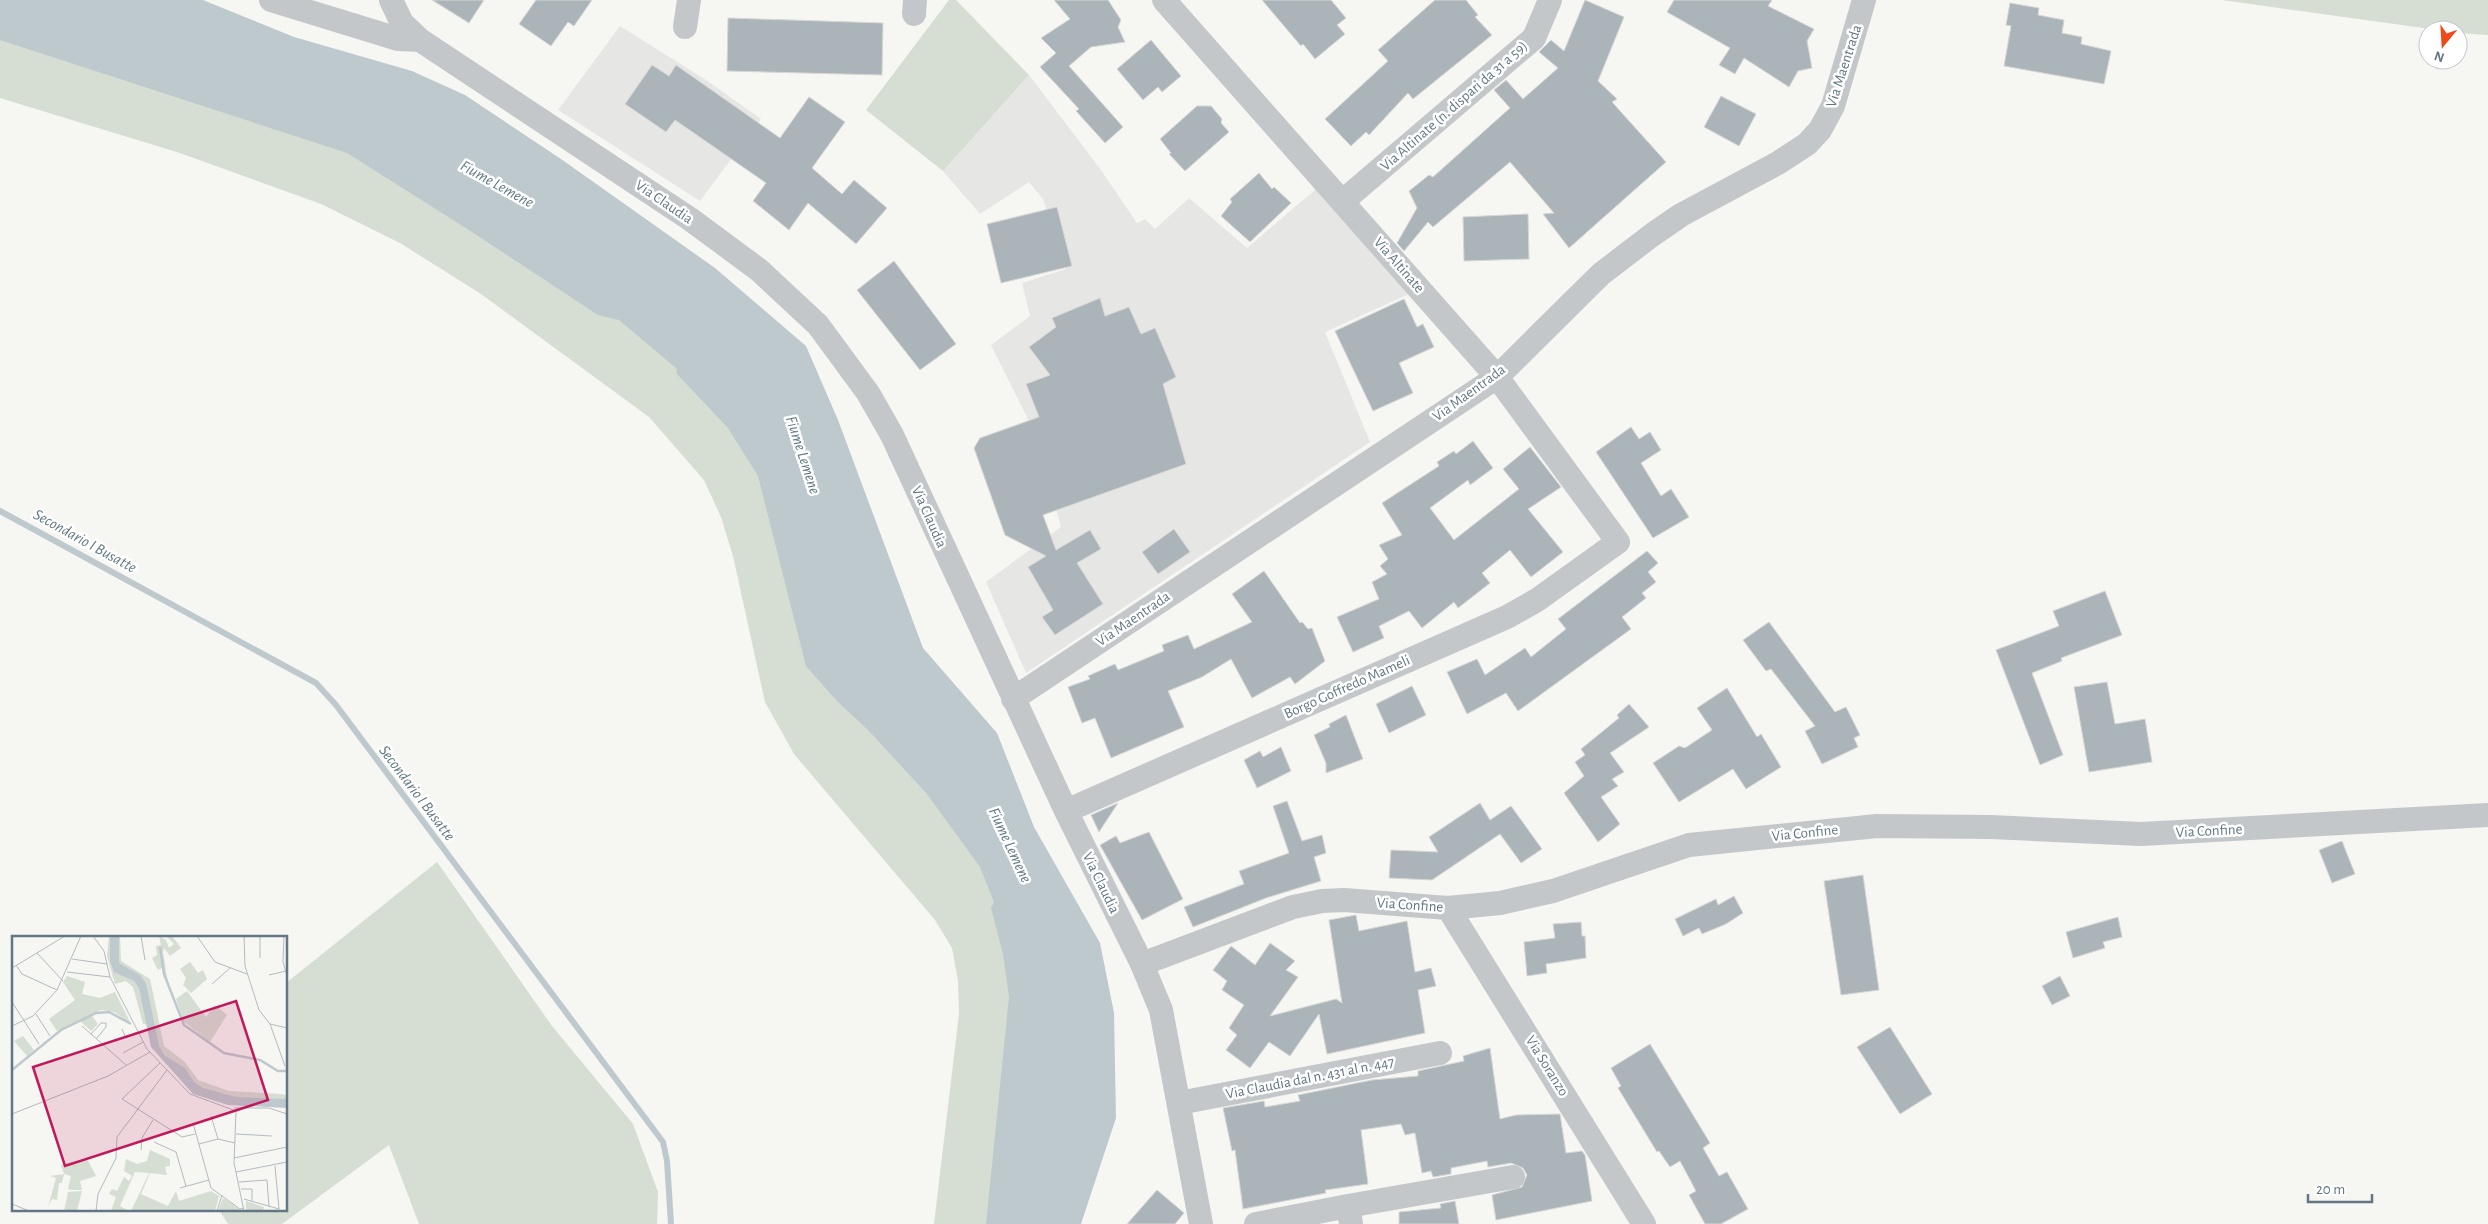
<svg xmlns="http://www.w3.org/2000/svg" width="2488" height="1224" font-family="'Alegreya Sans',sans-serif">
  <rect width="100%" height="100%" fill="#f6f6f2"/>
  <path fill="#e6e7e5" d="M620,26L706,80L761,119L700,201L558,110Z
    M1029,75L1101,170L1137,223L1145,219L1155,229L1189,198L1247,248L1316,189L1409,294L1325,332L1370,442L1026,673L986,582L1061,527L1036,435L991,345L1030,316L1022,283L1066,269L1043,199L1029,182L980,214L943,171Z"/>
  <path fill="#d6ddd2" d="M0,0L648,266L896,677L1008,788L1059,1224H934L959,1014L958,981L952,948L935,920L794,754L765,702L733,556L721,517L704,480L649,417L481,294L400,243L321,204L180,153L0,98Z
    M949,0H956L1029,75L943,171L866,110Z
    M2222,0H2488V35L2458,33V30H2438Z
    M437,862L552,1026L633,1124L658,1192L657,1224H419L389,1145L282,1224H228L219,1210H286V983Z"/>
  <path fill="#bec9ce" d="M0,0H203L294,37L412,71L465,95L561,159L715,268L806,346L838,420L923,648L997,733L1034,827L1100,943L1114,1013L1116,1118L1081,1224H986L1009,997L1003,954L991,908L994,902L980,867L927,794L869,731L836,700L806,666L758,476L728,428L677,374L676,368L619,320L598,315L472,232L347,153L0,40Z"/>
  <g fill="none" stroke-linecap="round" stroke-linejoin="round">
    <path stroke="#bec9ce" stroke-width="6" d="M0,511L316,683L336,705L663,1142L667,1161L671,1224"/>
  </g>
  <path fill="#abb4b9" stroke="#d7d7d4" d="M432,0H484L469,23Z
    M536,0H592L574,26L568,22L551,46L519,24Z
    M1054,0H1108L1121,20L1118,27L1125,42L1091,47L1069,66L1123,127L1105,143L1076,111L1079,109L1040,67L1056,53L1041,38L1070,19Z
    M1262,0H1331L1346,18L1337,25L1345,34L1315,59L1303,44L1301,46Z
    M1435,0H1466L1478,15L1475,17L1492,35L1413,99L1408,93L1369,135L1366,132L1351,146L1325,119L1388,61L1378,50Z
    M1585,0L1624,17L1598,81L1617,99L1612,102L1666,162L1569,248L1543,214L1554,213L1510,162L1433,227L1428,222L1404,251L1397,243L1417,208L1409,191L1429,175L1433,177L1510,108L1494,90L1506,80L1523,99L1558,68L1539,52L1551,40L1564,51Z
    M1674,0H1772L1768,6L1814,29L1807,41L1812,68L1798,71L1789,87L1744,58L1735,74L1719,65L1730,48L1667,12Z
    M2010,3L2039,8L2038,15L2064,20L2062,33L2082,37L2081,44L2111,51L2104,84L2004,66L2011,26L2006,25Z
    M728,18L883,23L882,75L727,71Z
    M1151,40L1181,76L1162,92L1158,87L1143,100L1117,69Z
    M652,65L669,76L676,65L780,138L809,97L845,122L812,168L842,194L854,180L887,208L856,244L808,203L789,230L753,201L766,183L675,120L666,132L625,104Z
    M1721,96L1756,114L1739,146L1704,127Z
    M1197,106H1211L1222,119L1221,123L1229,132L1185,171L1169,154L1171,153L1160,139Z
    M1259,173L1272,189L1274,187L1291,203L1250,242L1221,216L1232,202L1230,199Z
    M1057,207L1072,266L1001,283L987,224Z
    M1528,214L1529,259L1464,261L1463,217Z
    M894,261L956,344L920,370L857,290Z
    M1100,298L1105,316L1129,307L1141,334L1155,328L1176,377L1163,384L1186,464L1043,515L1056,550L1090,530L1101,549L1077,563L1103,604L1055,635L1042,617L1053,610L1028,567L1046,556L1005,535L974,448L980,438L1039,417L1026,384L1050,375L1029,347L1056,327L1052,318Z
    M1404,299L1417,327L1423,324L1434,347L1399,363L1413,393L1373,411L1335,331Z
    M1631,427L1639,439L1650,432L1661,450L1641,463L1661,496L1671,489L1689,517L1653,538L1596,452Z
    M1473,441L1493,468L1470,485L1468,480L1430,508L1454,540L1519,489L1503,469L1530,447L1561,487L1528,509L1563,552L1531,577L1510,550L1482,573L1490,583L1458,608L1454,602L1422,628L1409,611L1379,626L1384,638L1353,652L1337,617L1379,599L1372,582L1387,574L1380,566L1388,559L1379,545L1402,535L1382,503L1439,466L1437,462L1454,451L1456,454Z
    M1174,529L1190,552L1158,574L1142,552Z
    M1647,551L1658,563L1648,572L1656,582L1642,593L1646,598L1622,617L1631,629L1518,711L1506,693L1467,714L1447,672L1477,659L1485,675L1525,648L1531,657L1566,629L1558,619Z
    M1264,571L1300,623L1302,622L1308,629L1312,628L1325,661L1295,684L1290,677L1252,698L1231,659L1202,677L1168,691L1184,727L1111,758L1095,718L1082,723L1068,687L1090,679L1088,676L1115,664L1118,670L1164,651L1162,645L1188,635L1194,649L1252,622L1232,594Z
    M2105,591L2122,635L2061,658L2062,661L2032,673L2063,755L2040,765L1996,650L2059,626L2053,611Z
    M1769,622L1835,712L1846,707L1860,735L1854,738L1858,747L1822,764L1805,731L1815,726L1771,669L1766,671L1743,640Z
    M2107,682L2115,724L2145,719L2152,762L2089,772L2074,687Z
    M1412,686L1426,715L1389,733L1376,704Z
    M1727,688L1757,737L1761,734L1781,767L1746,789L1733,769L1679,802L1653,763L1679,746L1685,748L1712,730L1697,708Z
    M1629,704L1649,727L1610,753L1624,772L1612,779L1618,786L1601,797L1620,824L1598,842L1564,793L1584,776L1575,762L1585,755L1581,749L1619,718L1617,715Z
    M1346,715L1363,759L1326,773V763L1314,735L1330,727L1329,724Z
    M1281,747L1291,771L1257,788L1244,760L1260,751L1263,757Z
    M1287,801L1302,841L1322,835L1326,853L1314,857L1321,881L1266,898L1193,927L1184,907L1244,884L1239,871L1289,853L1273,806Z
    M1118,803L1099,832L1091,815Z
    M1480,803L1490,820L1511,806L1542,849L1521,863L1500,834L1432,880L1389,878L1391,850L1438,852L1429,837Z
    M1149,832L1183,899L1142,920L1100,845L1116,836L1120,843Z
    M2342,841L2355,874L2332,883L2319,850Z
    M1863,875L1879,990L1841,995L1824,881Z
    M1734,896L1743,913L1726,924L1702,934L1699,928L1683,936L1675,919L1716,899L1718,905Z
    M1356,915L1359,931L1407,921L1415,972L1431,968L1436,986L1418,990L1425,1033L1327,1054L1319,1014L1290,1056L1269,1042L1250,1068L1226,1050L1237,1035L1229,1028L1244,1005L1222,990L1227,981L1213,970L1231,946L1255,965L1270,943L1295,961L1286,970L1298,977L1270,1016L1336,999L1342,1003L1329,920Z
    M2118,917L2122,937L2103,942L2105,948L2073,958L2066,932Z
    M1581,922L1582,936H1585L1586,958L1546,964L1547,973L1527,976L1524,942L1555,938L1553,924Z
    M2060,976L2070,996L2052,1005L2042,986Z
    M1890,1027L1932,1094L1900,1114L1857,1047Z
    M1650,1044L1710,1143L1703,1148L1719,1176L1727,1172L1748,1209L1721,1224H1705L1689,1195L1696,1191L1680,1161L1670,1167L1659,1151L1657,1152L1618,1088L1621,1086L1611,1068Z
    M1490,1048L1500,1119L1516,1115L1560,1114L1566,1153L1582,1151L1585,1155L1592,1201L1496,1220L1492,1195L1522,1187L1527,1175L1523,1168L1511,1163L1488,1167L1487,1161L1451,1168V1174L1433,1177L1431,1171L1422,1173L1415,1133L1405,1135L1401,1124L1361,1130L1368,1184L1325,1190L1326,1193L1243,1209L1235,1150L1232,1151L1223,1108L1264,1101L1265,1107L1300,1101L1298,1095L1372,1080L1418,1076V1071L1464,1061L1463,1056Z
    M1157,1190L1184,1213L1175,1224H1127Z
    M1455,1201L1459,1224H1399V1212L1441,1208L1440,1204Z"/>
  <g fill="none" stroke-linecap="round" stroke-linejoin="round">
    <path stroke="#c3c7ca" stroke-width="24" d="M271,0L398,39L420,40
      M391,0L402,23L420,40L690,219L759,270L818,325L868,393L892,435L1066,811L1142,964L1161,1010L1201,1224
      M914,14L915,0
      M685,27L689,0
      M1343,201L1534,38L1550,0
      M1013,699L1497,377L1601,274L1652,235L1681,215L1778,163L1807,144L1820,130L1833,106L1864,0
      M1066,811L1507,617L1537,600L1618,542L1497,377L1164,0
      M1448,908L1644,1224
      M1142,964L1293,907L1322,901L1344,900L1448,908L1500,903L1553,891L1689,845L1877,826L1991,827L2141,834L2488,815
      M1179,1103L1440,1053
      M1348,1206L1513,1177
      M1256,1224L1348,1206L1351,1224"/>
  </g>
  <g text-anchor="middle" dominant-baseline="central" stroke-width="5" stroke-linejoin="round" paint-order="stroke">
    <g font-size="15" fill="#627685" stroke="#fff">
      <text transform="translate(1844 66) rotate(-72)">Via Maentrada</text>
      <text transform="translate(1454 106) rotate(-41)">Via Altinate (n. dispari da 31 a 59)</text>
      <text transform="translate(664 202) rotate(34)">Via Claudia</text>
      <text transform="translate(1399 265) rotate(49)">Via Altinate</text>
      <text transform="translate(1469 393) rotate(-36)">Via Maentrada</text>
      <text transform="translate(929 517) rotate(66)">Via Claudia</text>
      <text transform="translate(1133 619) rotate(-34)">Via Maentrada</text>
      <text transform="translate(1347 687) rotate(-24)">Borgo Goffredo Mameli</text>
      <text transform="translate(2209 831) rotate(-3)">Via Confine</text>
      <text transform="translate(1805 833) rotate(-6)">Via Confine</text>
      <text transform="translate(1101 883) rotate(64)">Via Claudia</text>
      <text transform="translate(1410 905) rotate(4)">Via Confine</text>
      <text transform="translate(1547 1066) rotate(58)">Via Soranzo</text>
      <text transform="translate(1310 1078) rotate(-11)">Via Claudia dal n. 431 al n. 447</text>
    </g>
    <g font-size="16" font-style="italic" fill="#5e7882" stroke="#fff">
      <text transform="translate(497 184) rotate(29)">Fiume Lemene</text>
      <text transform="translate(803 455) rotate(72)">Fiume Lemene</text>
      <text transform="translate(85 541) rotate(29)">Secondario I Busatte</text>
      <text transform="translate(417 793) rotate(53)">Secondario I Busatte</text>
      <text transform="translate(1010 845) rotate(65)">Fiume Lemene</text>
    </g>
  </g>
  <g transform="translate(12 936)">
    <rect width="275" height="275" fill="#f6f6f2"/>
    <path d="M97,0H108L109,25L138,43L152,110L173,126L186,144L217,155L269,158L275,159V169L196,160L153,127L137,89L131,88L121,51L114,45L103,48L95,20ZM147,0L154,4L157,12L162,8L154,0H160L169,12L158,20L152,12L151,16L157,54L150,32L146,34L140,22L145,19L144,10L149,9ZM178,26L186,37L191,34L195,43L179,57L171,49L174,42L168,33ZM55,40L73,46L70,58L88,62L103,56L119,88L102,76L89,74L45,95L37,83L63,64L51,46ZM175,55L194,81L203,69L215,79L198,106L171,85L164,63ZM80,80L86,88L79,95L68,85ZM11,100L22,114L15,120L2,105ZM138,214L158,223V230L153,231L155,239L138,237L129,258L156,270L164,255L167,265L199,255L207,260L203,275H119L137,237L123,236L108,270L117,275H99L104,261L97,258L100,253L105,255L112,241L117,245L120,240L112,235L114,223L125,228L135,225ZM75,223L84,240L68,245L70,254H62L56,253L59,240L52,238L50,247H47L45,264L40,263L36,271L44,242L38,240L52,238L49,229L53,227ZM70,255L65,275H52L56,256ZM211,262L223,270L229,275H206ZM234,265L252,271L251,275H234Z" fill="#d6ddd2"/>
    <path d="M98,0H107V27L128,39L134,47L147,110L153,120L173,132L182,146L191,152L224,161L275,163V172L216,169L181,158L139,111L127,52L122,45L102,36L98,25Z" fill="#bec9ce"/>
    <path fill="none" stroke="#bec9ce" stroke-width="2.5" d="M148,11L152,38L172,89L212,117L248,124L266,135H275M0,134L49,94L84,77L97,76L119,88"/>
    <path fill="none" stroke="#b2bbc0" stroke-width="1" d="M81,0L92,15L98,41L135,113L178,158L224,175L222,227L232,275M129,0L133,24M185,0L203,26L235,38M232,0L233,30L247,74L258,88L275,92M272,0L271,26L275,40M25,17L51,45M248,22V0M60,23L95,28M4,29L10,38L45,54M0,32L53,0M55,36L98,41M257,39L274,35M200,48L218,32M0,66L27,108M24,78L38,100M258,88L273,130M0,90L21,80L45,54L69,0M70,90L114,129M110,93L114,102L125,96M79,98L89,87H94V91L84,103M111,117L131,106M148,127L110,163L170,201L183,198M222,172H257L275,178M0,178L96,140L138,116M199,180L206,203M181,187L199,252L228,273L232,272M224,198L260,200M142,206L164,216L174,250M187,208L206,203L223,207M129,214L130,202L141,184M222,222L275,211M224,236L275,226M227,246L255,244L257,271M168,252L197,244M229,253H240V265M232,263L267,273L263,230M0,268L17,275M84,275L86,258L104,222L105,201L155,134M205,275L210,259"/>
    <path fill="#c2185b" fill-opacity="0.15" stroke="#c2185b" stroke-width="2.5" d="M224,65L256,164L53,230L21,131Z"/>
    <rect width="275" height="275" fill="none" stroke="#627685" stroke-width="2.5"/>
  </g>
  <g transform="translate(2443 45) rotate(198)"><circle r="24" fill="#ffffff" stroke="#c0c8ce"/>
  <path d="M0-4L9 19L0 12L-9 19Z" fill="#ee4919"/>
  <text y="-8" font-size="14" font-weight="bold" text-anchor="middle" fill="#627685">N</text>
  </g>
  <path d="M2308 1194v8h64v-8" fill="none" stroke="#627685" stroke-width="2.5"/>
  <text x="2316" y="1194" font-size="15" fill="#627685" stroke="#ffffff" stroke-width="4" paint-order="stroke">20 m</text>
</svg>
